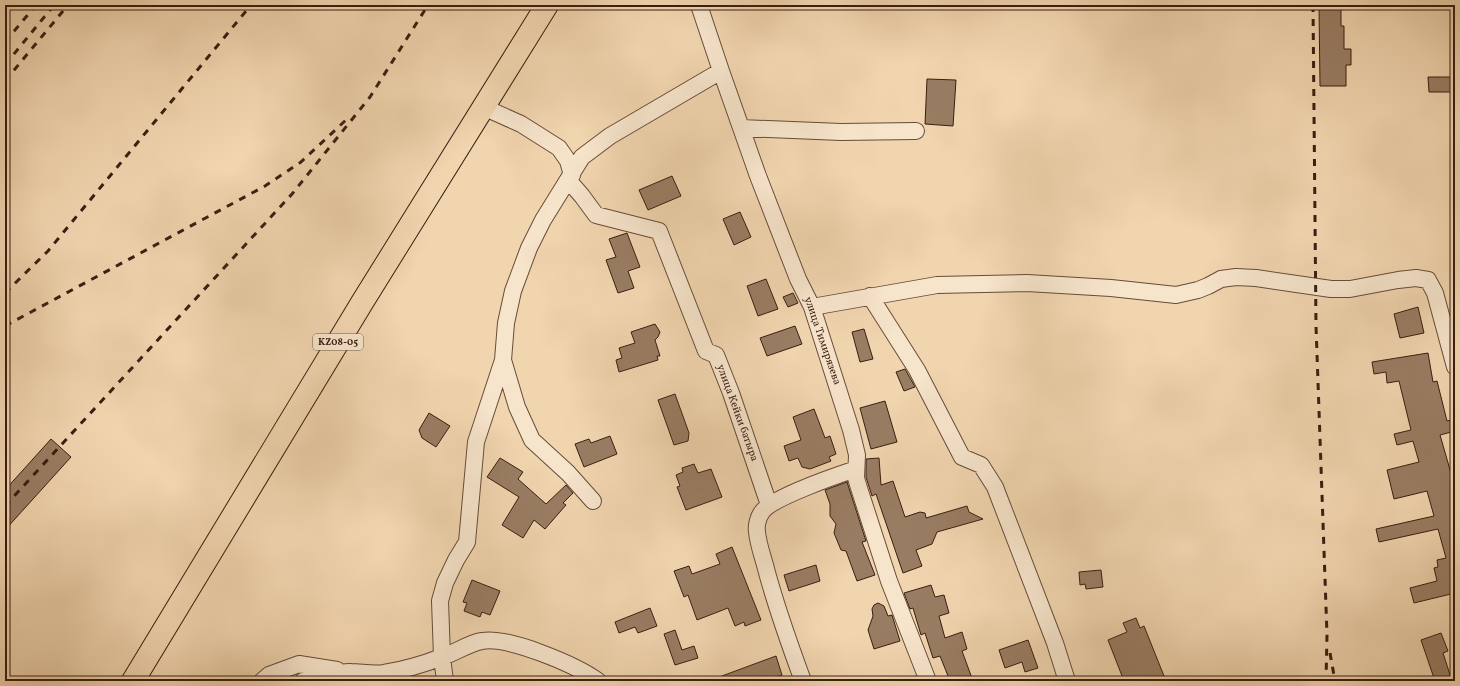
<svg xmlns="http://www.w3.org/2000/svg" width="1460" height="686" font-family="Vollkorn,serif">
  <rect width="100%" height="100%" fill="#f1d5af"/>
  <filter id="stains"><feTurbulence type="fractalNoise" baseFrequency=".005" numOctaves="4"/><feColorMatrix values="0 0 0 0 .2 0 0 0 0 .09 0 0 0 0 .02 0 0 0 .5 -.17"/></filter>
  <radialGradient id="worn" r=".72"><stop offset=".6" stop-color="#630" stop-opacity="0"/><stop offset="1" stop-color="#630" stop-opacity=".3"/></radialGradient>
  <path fill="#997d63" stroke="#391e11" d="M1325,5H1341V26H1344V49H1351V65H1346V86H1320L1319,7H1326Z
    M1428,77H1455V92H1429Z
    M927,79L956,80L953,126L925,124Z
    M672,176L681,196L648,210L639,190Z
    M740,212L751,237L734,245L723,219Z
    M627,233L640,267L628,271L634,288L618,293L606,260L616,257L609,239Z
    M766,279L778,309L758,316L747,286Z
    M793,293L798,303L788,307L783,297Z
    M1418,307L1424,333L1400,338L1394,314Z
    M655,324L660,332L658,337L655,340L660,356H657L658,360L619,372L616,360L622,358L619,348L635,343L631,332Z
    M795,326L802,344L767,356L760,338Z
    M864,329L873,359L860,362L852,332Z
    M1428,353L1433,382L1437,381L1447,421L1455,419V431L1440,435L1455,487V593L1414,603L1410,588L1437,581L1434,568L1438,567L1437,560L1446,558L1438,529L1379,542L1376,529L1434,516L1427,491L1394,499L1387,470L1419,462L1413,441L1397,445L1394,434L1411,430L1399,381L1387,383L1386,372L1374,374L1372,362Z
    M905,369L915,387L904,391L896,372Z
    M675,394L689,433L688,441L674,445L658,400Z
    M885,401L897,442L871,449L860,408Z
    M814,409L825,438L830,436L836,454L829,457L831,461L810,469L802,467L798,458L789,461L784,446L801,440L793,417Z
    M429,413L450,426L436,447L422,438L419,430Z
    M610,436L617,454L584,467L575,444L589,439L591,443Z
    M51,439L71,457L5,530V490Z
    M500,458L523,472L518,479L546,504L566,485L573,493L563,503L566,505L545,529L534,520L523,538L502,525L519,497L487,477Z
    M879,458L881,485L893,481L905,517L920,512L925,513L926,518L967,506L969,512L983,519L937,532L932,544L916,550L922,566L903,573L876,494L872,496L866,477V459Z
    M694,464L698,473L711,469L722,497L686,510L677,487L680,486L676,475L683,472L682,468Z
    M847,482L866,541L862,542L875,575L857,581L846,551L841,550L834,533L836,524L830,516V504L825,490Z
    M732,547L761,620L745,626L744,622L735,626L728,608L697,620L688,595L684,597L674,571L689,566L692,574L720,564L716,554Z
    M816,565L820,581L789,591L784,575Z
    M1101,570L1103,587L1086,589L1085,584L1080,585L1079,572Z
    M472,580L500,591L490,615L482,612L480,617L464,611L467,603L463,602Z
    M931,585L935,597L944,595L949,613L939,616L945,638L962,632L967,649L962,651L973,681H950L940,656L933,658L925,633L921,635L913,608L910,609L904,593Z
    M878,603L884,606L888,616L892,615L900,641L874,649L868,630L873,616L872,609L874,605Z
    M650,608L657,626L638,633L635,627L619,633L615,622Z
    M1136,618L1140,628L1144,626L1166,681H1124L1108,640L1127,632L1123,623Z
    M675,630L682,650L694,646L698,658L675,665L664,634Z
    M1441,633L1448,651L1443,653L1452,681H1435L1421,640Z
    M1028,640L1038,668L1025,672L1022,662L1005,668L999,650Z
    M776,656L782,675L765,681H711V680Z"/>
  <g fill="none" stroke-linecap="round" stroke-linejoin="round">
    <defs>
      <path id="street" d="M699,5L721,71L758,176L798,279L812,307L851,430L857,455L856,478L859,488L889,581L928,681
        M483,107L521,124L559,148L568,161L572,175
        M741,128L841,132L916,131
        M569,181L582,196L596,215L659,231L706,351L716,355L731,393L769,505
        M870,296L917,370L962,457L981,465L995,487L1055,643L1067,681
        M812,307L937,285L1027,283L1111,288L1176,295L1198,290L1208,286L1221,279L1236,277L1256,278L1331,289H1350L1398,280L1416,278L1428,280L1435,293L1455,367
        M503,360L517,407L532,440L568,473L593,501
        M262,681L269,675L299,664L337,670
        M303,681C315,678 339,671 351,672C361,672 373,675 384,673C403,670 424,664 442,657C455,653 469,643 482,641C508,636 576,665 598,681
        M445,681L442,657L440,601L445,583L456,560L467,542L476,442L503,360L506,323L513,291L529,248L543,220L582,157L610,136L721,71
        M803,681C789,643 775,604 765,565C762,554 758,543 757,532C756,526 758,517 762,512C771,498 838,475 856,469"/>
      <path id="primary" d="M133,681L363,301L547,5"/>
    </defs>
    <use href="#street" stroke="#674c38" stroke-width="18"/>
    <use href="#primary" stroke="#391e11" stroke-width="24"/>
    <use href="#street" stroke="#f6e4cb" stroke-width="16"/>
    <use href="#primary" stroke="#f1d5af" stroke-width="22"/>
    <path stroke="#391e11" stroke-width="3" stroke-dasharray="7 7" stroke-linecap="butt" d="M1313,5L1316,326L1327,635L1326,681
      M5,42L36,5
      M5,65L54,5
      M5,81L68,5
      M5,293L48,251L251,5
      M5,326L265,186L301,162L347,119
      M5,506L292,194L370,97L428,5
      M1330,653L1335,681"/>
  </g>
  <g text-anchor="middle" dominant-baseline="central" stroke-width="3" stroke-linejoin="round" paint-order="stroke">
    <rect fill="#f6e4cb" stroke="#725949" stroke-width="1" x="313" y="334" width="50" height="16" rx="3"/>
    <g font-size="10" font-weight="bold" fill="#391e11">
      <text x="338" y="342">KZ08-05</text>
    </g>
    <g font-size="11" fill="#391e11" stroke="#f6e4cb">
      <text transform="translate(822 341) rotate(71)">улица Тимирязева</text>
      <text transform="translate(737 413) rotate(70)">улица Кейки батыра</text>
    </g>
  </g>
  <rect width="1460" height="686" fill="none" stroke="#f1d5af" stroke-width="20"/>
  <rect x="6" y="6" width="1448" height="674" fill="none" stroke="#391e11" stroke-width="2"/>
  <rect x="10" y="10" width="1440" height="666" fill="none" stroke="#391e11"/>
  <rect width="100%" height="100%" filter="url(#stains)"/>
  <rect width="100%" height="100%" fill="url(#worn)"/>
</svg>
